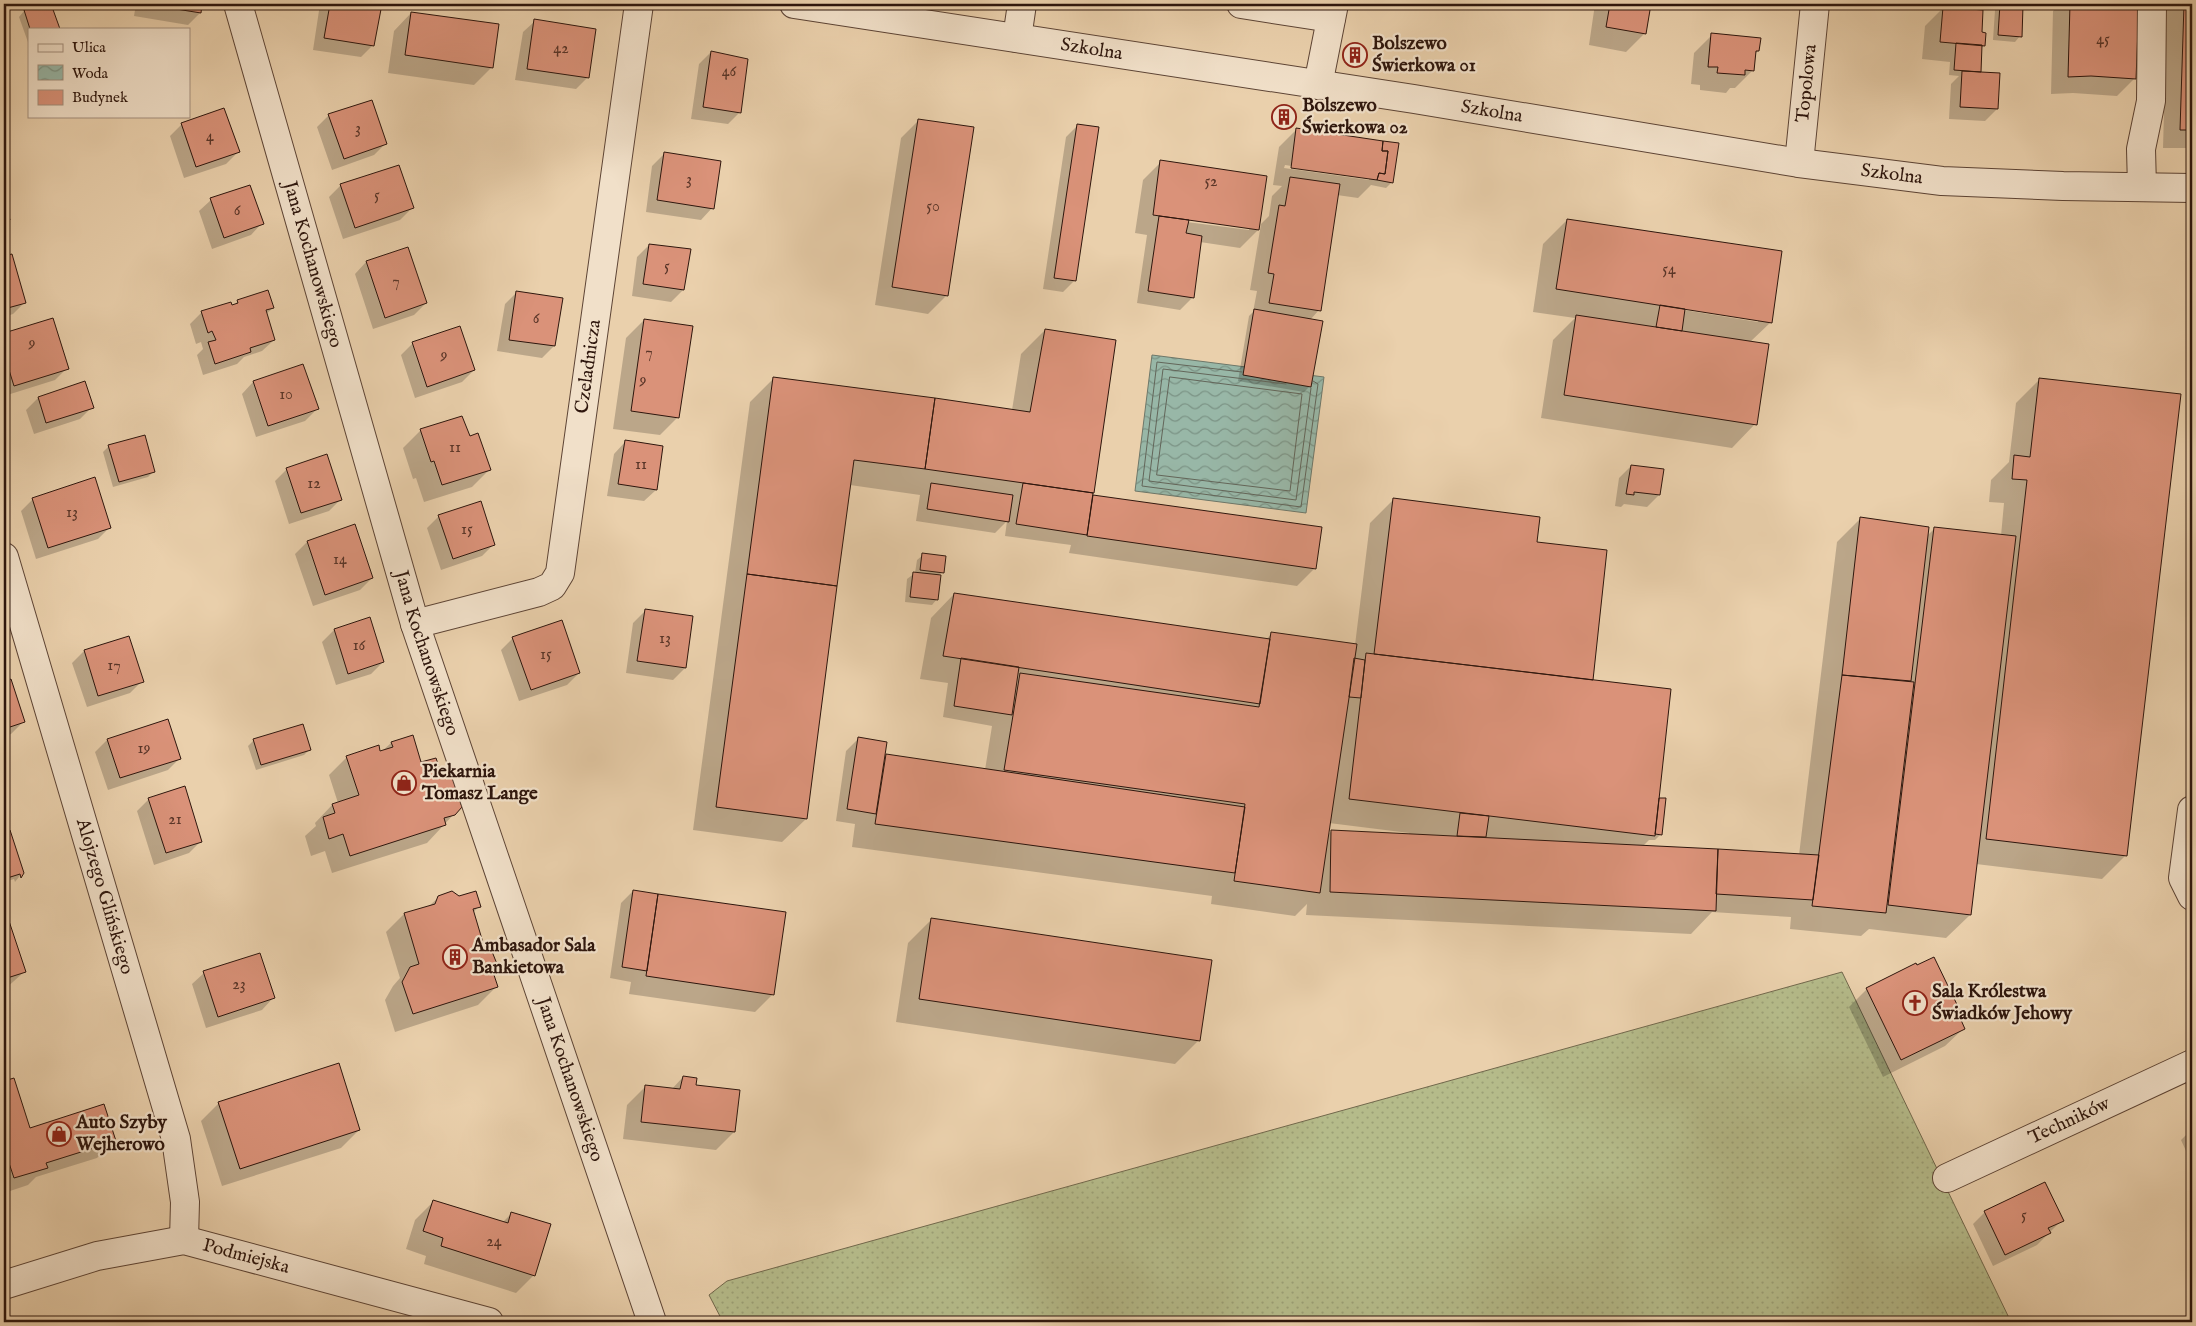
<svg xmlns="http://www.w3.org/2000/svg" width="2196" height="1326" font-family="'IM FELL English',serif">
  <defs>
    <pattern id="grass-dots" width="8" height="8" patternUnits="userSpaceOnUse" patternTransform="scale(1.25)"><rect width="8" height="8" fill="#b5bb8a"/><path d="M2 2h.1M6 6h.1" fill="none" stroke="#9ca076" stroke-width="1.8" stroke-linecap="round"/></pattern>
    <pattern id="water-waves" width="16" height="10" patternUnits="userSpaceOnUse" patternTransform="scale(1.25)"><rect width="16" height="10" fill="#98b7a7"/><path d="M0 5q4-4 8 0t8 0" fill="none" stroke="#7c9486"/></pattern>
  </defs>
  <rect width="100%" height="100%" fill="#ead0ac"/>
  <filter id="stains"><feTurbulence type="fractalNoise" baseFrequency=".004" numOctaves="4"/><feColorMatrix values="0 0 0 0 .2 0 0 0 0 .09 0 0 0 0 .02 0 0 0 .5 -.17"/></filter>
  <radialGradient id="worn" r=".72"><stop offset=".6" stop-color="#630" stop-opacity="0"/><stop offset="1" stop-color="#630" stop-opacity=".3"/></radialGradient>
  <path fill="url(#grass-dots)" stroke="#72684c" d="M1842,972L2011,1322H723L709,1295L727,1281Z"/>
  <path fill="url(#water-waves)" stroke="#6e7769" d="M1152,355L1324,377L1306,513L1135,491Z"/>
  <path fill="#0003" fill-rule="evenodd" d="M45,4H50L59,29H29V45L19,17L24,11Z
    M136,4H201L200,13L188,25L134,16Z
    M320,4H380L373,45L361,57L313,50Z
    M1595,4H1650L1644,34L1626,52L1589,45Z
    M2060,4H2137L2135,78L2117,96L2073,93L2051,94L2053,11Z
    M2167,4H2192V148H2163Z
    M2000,5L2020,36L2015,42L1993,40L1995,10Z
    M1943,8L1980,34L1984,45L1981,49L1978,73L1999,74L1997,109L1985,121L1949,119L1951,84L1959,76L1949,75L1950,62L1922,59L1925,26Z
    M411,13L492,67L474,85L388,73L394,31Z
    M535,21L588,77L576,89L515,80L523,32Z
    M1712,35L1758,51L1754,55L1753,70L1735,88H1730L1726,93L1700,90V85L1691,84L1694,53Z
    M711,52L740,112L728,124L691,119L699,64Z
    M1350,53L1360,58L1354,64L1344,63V59Z
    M1279,114L1289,120L1283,125L1272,124L1273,120Z
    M329,115L386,143L374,155L332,170L317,127Z
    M919,120L972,128L946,296L928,314L875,305L901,138Z
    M182,124L238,152L226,164L184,178L170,136Z
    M1078,125L1075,280L1063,292L1043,289L1066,137Z
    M1297,129L1392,182L1386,188L1371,185L1358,198L1337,195L1319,310L1310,320V386L1304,392L1238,381L1249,316L1253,312L1257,291L1250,290L1261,224L1269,216L1272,196L1282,186L1273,185L1279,147ZM1285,165L1369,178V180L1284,168Z
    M664,154L712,208L701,220L646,212L652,166Z
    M1161,162L1265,177L1258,230L1240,248L1200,242L1192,298L1180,310L1137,303L1147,235L1135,233L1143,180ZM1187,219L1249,228V230L1187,222Z
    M341,185L412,208L400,220L343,239L329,197Z
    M211,200L262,223L251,235L212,249L199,211Z
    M1567,220L1771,322L1750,342L1755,424L1732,448L1541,418L1553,340L1575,318L1533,312L1543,244ZM1684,307L1758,319V322L1684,310Z
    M649,245L689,250L683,290L671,302L632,296L637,257Z
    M407,249L426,303L414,315L373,329L355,274L366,262Z
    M11,255L25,302L13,314L4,317V258Z
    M517,292L554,346L542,358L497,351L505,304Z
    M238,301L273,308L266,314L274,340L262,351L244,357L237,364L203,375L197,355L203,349L201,342L196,344L190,324L202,312L232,307Z
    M52,319L67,368L55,380L4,396V334Z
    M644,320L678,417L660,435L613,429L626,338Z
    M1045,330L1093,492L1091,499L1093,497L1315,568L1297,586L1069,553L1071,545L1005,536L1007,521L995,533L916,521L920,495L850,485L806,819L782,842L693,830L750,402L774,378L1012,410L1021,354Z
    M413,343L474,370L462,382L415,398L401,355Z
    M303,366L317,409L305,421L256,437L242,394L253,382Z
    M2040,379L2126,855L2102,879L1976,864L1970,915L1946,938L1869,929L1861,936L1790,929L1791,917L1712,912L1691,934L1306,915L1307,904L1295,916L1211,904L1212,896L852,847L855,824L836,821L846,751L858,739L884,758L886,756L985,770L992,726L943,717L948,683L920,679L931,618L954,594L1266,640L1271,634L1355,645L1370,523L1394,499L1536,543L1592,681L1658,799L1661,834L1655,840H1649L1643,846L1799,855L1837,542L1860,519L1927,536L1935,528L2001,536L2004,503L1989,502L1991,480L2009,462L2016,403ZM1329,823L1409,833V835L1332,831L1327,835Z
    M38,398L92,407L80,419L34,434L26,410Z
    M421,430L469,437L490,469L472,487L424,502L416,478L413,479L403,448Z
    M625,442L656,490L644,501L607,496L614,454Z
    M109,446L154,471L148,477L113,487L103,452Z
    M1631,466L1659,495L1647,507L1624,504L1621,507L1615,506L1619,478Z
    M287,469L341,499L329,511L289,524L275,481Z
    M33,499L110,527L98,539L36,559L21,511Z
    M439,516L494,544L482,556L441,570L427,528Z
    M307,542L372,578L360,590L313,606L295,554Z
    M923,555L942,572L938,576L937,599L932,605L905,602L907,579L915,573L917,560Z
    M645,611L692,617L685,668L673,680L626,673L633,623Z
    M369,619L383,662L371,674L336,685L322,642L334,630Z
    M128,638L142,681L130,693L87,707L72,663L84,651Z
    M513,638L579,673L567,685L519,701L501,650Z
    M10,681L23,722L11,734L4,736V683Z
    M412,736L420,764L454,814L427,843L332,873L325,851L311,856L305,836L316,826L315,823L332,805L338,803L329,775L347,757L380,753L391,743Z
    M107,740L180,758L168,770L108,790L95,752Z
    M254,740L310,749L304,755L256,770L248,746Z
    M149,799L201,841L189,853L154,865L137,811Z
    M9,832L22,873L15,882L14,879L4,882V833Z
    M633,891L773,994L755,1012L629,994L631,982L610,978L621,903Z
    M439,897H458L479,906L473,913L496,987L478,1005L395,1032L385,1000L393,986L400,978L386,932L404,914L428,907Z
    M4,910L24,972L4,990L5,980Z
    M931,920L1199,1040L1175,1064L896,1022L908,943Z
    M1916,967L1960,1021L1963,1029L1945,1046L1883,1077L1849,1007L1867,989Z
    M204,973L273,998L262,1010L206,1028L192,984Z
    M683,1077L695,1086L734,1132L716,1150L623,1139L627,1105L645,1087L671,1090Z
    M13,1080L29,1129L115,1140L97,1158L36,1177L28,1185L4,1193V1083Z
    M219,1103L359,1130L341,1148L222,1186L201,1121Z
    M2192,1129V1164L2181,1140Z
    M433,1202L502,1223L512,1213L534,1275L516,1293L424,1264L426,1256L406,1249L415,1220Z
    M1985,1212L2062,1220L2037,1245L1993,1266L1973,1224Z"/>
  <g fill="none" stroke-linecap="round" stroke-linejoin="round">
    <path stroke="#63665a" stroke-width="1" d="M1242,372L1157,362L1142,486L1301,507L1318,384L1313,381
      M1170,377L1302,394L1290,491L1157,475Z
      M1286,384L1163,369L1149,481L1296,500L1311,388"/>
  </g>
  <path fill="#da9279" stroke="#2e160d" d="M41,4H51L60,29H30L24,10Z
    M145,4H202L201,13Z
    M330,4H382L374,46L324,38Z
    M1610,4H1651L1646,34L1606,27Z
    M2000,4L2023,5L2022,37L1998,35Z
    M2070,4H2139L2136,79L2091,76L2068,77Z
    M2184,4H2192V130H2180Z
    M1943,7L1983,10L1982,32L1986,33L1985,46L1940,42Z
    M411,12L499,24L493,68L405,55Z
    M534,19L596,29L589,78L527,69Z
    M1711,33L1761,38L1759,51H1756L1754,71L1745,70V75L1717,73L1718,67H1708Z
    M1956,43L1982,45L1981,72L1954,70Z
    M711,51L748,59L741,113L703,107Z
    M1350,52L1362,53L1361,59L1349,57Z
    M1962,71L2000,73L1998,109L1960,107Z
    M372,100L387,144L344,159L328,114Z
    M224,108L240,152L196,167L181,123Z
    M1278,113L1291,115L1290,120L1277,118Z
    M918,119L974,127L948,296L892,287Z
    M1077,124L1099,127L1076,281L1054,278Z
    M1296,128L1383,141L1382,151H1388L1385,174L1379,173L1377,180L1291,168Z
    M1383,141L1399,143L1393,183L1377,180L1379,173L1385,174L1388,151H1382Z
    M664,152L721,161L714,209L657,200Z
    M1160,160L1267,176L1259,230L1153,215Z
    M399,165L414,208L355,228L340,184Z
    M1290,177L1340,184L1321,311L1269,303L1274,274L1268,273L1279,205L1285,206Z
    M250,185L264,224L224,238L210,198Z
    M4,200L10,220L4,221Z
    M1159,216L1189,220L1186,233L1202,236L1194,298L1148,291Z
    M1567,219L1782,251L1772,323L1556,289Z
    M649,244L691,249L684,290L643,284Z
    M408,247L427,303L385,318L366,261Z
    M12,254L26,303L4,309V256Z
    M268,290L274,308L266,310L275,340L250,348L251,352L215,364L208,342L216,340L212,331L208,333L201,311L231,302L232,305L238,303L237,300Z
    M516,291L563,298L555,346L509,340Z
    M1660,305L1685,309L1682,331L1656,327Z
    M1254,309L1323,321L1311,387L1243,375Z
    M1576,315L1769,344L1757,425L1564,395Z
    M53,318L69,369L14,386L4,354V333Z
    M644,319L693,326L679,418L631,411Z
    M460,326L475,370L427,387L412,342Z
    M1045,329L1116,340L1094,493L925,469L935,398L1030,412Z
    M303,364L319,409L268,426L253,381Z
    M773,377L935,398L925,469L854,460L837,586L747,574Z
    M2039,378L2181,394L2127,856L1986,839L2027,480L2012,479L2014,455L2030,457Z
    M85,381L94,408L46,423L38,397Z
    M462,416L470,436L478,433L491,470L442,485L434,461L431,462L420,429Z
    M145,435L155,472L119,482L108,445Z
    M625,440L663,446L657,490L618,484Z
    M327,454L342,500L301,513L286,468Z
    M1631,465L1664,469L1660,495L1634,492V495L1626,494Z
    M95,477L111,528L48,548L32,498Z
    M931,483L1013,495L1009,522L927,509Z
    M1023,483L1093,493L1087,535L1016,524Z
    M1093,495L1322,527L1316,569L1087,536Z
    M1393,498L1540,517L1537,542L1607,550L1593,680L1374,654Z
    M481,501L495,545L453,559L438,515Z
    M1860,517L1929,527L1911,681L1842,675Z
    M355,524L373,578L325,595L307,541Z
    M1934,527L2016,536L1971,915L1888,905Z
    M922,553L946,556L944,573L920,570Z
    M913,572L941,575L938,600L910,597Z
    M747,574L837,586L807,819L716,807Z
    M954,593L1270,639L1260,704L943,656Z
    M645,609L693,616L686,668L637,661Z
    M370,617L384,662L348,674L334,629Z
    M562,620L580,673L531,690L512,637Z
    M1271,632L1357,644L1320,893L1234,881L1245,804L1004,770L1020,673L1259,707Z
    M129,636L144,682L98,696L84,650Z
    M1366,653L1671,689L1655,836L1349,799Z
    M961,658L1019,667L1012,715L954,706Z
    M1354,658L1365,660L1361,698L1349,697Z
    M1842,675L1914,682L1886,913L1812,906Z
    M11,679L25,722L4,729V682Z
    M168,719L181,759L120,778L107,739Z
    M303,724L311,750L261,765L253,739Z
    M413,735L421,762L436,758L440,770L449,767L462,807L455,815L444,818L446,825L350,856L343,834L329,839L323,817L335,813L332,804L359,795L346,756L379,745L380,751L393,747L391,742Z
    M858,737L887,742L876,814L847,809Z
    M886,754L1245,807L1235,873L875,824Z
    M185,786L202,842L166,853L148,798Z
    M1659,798H1666L1662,835L1655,834Z
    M1460,813L1489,816L1486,837L1457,836Z
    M10,830L24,873L21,878L20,874L4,879V832Z
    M1331,830L1718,849L1716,911L1330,892Z
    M1718,849L1819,855L1813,900L1716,894Z
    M633,890L658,894L647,971L622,967Z
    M452,891L459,896L476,891L481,907L473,909L484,946L491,949L497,964L493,972L498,987L413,1014L402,982L410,967L419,964L404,913L435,904L438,896Z
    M658,894L786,912L774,995L646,976Z
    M4,909H5L26,972L4,979Z
    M931,918L1212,960L1200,1041L919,999Z
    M260,953L275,998L218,1017L203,971Z
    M1934,957L1964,1019L1961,1020L1965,1029L1901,1060L1866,988L1916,963L1917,965Z
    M339,1063L360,1130L240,1169L218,1102Z
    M683,1076L697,1078L696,1085L740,1090L735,1132L641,1122L645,1085L680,1089Z
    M14,1078L30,1128L104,1104L116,1141L46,1163L48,1168L14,1178L4,1148V1081Z
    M2045,1182L2064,1221L2048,1228L2051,1233L2005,1255L1984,1211Z
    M433,1200L508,1223L511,1212L551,1224L535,1276L441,1246L443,1238L423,1231Z"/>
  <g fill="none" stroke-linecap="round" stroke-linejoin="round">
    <defs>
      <g id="minor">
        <path id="s1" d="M238,4L415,624L652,1322"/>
        <path id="s2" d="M794,4L1414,99L1799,163L1942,181L2063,186L2192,188"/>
        <path d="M1241,4L1331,18"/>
        <path d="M1017,38L1022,4"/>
        <path d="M1318,85L1334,4"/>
        <path id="s3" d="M1799,163L1815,4"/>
        <path d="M2142,187L2141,149L2151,101L2152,4"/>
        <path id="s4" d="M4,557L176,1139L185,1202L184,1240"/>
        <path id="s5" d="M415,624L539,592L552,586L560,573L639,4"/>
        <path d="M2192,810L2183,878L2192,896"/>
        <path id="s6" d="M1947,1178L2192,1064"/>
        <path id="s7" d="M4,1285L97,1256L184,1240L489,1322"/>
      </g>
    </defs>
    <use href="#minor" stroke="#5d4435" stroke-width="30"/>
    <use href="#minor" stroke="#f1e0c9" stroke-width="28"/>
  </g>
  <defs>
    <symbol id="building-ring" viewBox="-11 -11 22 22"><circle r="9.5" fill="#f1e0c9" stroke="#8f2418" stroke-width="1.5"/><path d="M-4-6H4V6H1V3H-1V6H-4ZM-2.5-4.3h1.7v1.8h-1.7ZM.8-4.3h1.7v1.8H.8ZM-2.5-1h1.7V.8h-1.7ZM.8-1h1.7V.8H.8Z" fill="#8f2418"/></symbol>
    <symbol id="shop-ring" viewBox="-11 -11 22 22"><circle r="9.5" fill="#f1e0c9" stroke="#8f2418" stroke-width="1.5"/><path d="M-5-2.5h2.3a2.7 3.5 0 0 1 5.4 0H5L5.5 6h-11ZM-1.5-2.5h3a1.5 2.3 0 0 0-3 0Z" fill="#8f2418"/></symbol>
    <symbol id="church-ring" viewBox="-11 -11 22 22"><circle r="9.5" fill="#f1e0c9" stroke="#8f2418" stroke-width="1.5"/><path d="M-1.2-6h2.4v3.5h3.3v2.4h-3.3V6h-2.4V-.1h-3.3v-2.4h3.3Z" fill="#8f2418"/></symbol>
  </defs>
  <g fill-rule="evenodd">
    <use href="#building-ring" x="1341" y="41" width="28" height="28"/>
    <use href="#building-ring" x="1270" y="103" width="28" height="28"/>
    <use href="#shop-ring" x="390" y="769" width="28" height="28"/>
    <use href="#building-ring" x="441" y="943" width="28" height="28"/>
    <use href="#church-ring" x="1901" y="989" width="28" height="28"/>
    <use href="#shop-ring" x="45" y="1120" width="28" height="28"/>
  </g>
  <g text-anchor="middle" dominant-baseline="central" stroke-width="4.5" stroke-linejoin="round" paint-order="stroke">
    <g font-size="16" fill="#593528">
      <text x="2103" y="40">45</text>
      <text x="561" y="49">42</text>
      <text x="729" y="72">46</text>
      <text x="358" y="129">3</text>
      <text x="210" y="137">4</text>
      <text x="689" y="180">3</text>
      <text x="1211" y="182">52</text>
      <text x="377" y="196">5</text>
      <text x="933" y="207">50</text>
      <text x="237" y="211">6</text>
      <text x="667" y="267">5</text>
      <text x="1669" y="270">54</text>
      <text x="396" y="282">7</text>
      <text x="536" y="319">6</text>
      <text x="32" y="344">9</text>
      <text x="649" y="353">7</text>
      <text x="444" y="356">9</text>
      <text x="643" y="381">9</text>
      <text x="286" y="395">10</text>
      <text x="455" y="448">11</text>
      <text x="641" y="465">11</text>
      <text x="314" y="484">12</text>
      <text x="72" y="513">13</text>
      <text x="467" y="530">15</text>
      <text x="340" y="560">14</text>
      <text x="665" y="639">13</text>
      <text x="359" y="646">16</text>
      <text x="546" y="655">15</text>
      <text x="114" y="666">17</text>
      <text x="144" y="749">19</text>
      <text x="175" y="820">21</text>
      <text x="239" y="985">23</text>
      <text x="2024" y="1216">5</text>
      <text x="494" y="1242">24</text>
    </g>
    <g font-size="19" font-weight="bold" fill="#2e160d" stroke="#f1e0c9" text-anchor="start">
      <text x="1372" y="44">Bolszewo<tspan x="1372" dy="22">Świerkowa 01</tspan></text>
      <text x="1302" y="106">Bolszewo<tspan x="1302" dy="22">Świerkowa 02</tspan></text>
      <text x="422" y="772">Piekarnia<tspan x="422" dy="22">Tomasz Lange</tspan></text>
      <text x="472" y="946">Ambasador Sala<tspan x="472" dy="22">Bankietowa</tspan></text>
      <text x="1932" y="992">Sala Królestwa<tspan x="1932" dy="22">Świadków Jehowy</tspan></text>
      <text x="76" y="1123">Auto Szyby<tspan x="76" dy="22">Wejherowo</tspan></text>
    </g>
    <g font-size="19" fill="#2e160d" stroke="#f1e0c9">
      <text stroke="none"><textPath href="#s2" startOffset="301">Szkolna</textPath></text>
      <text stroke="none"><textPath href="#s3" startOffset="80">Topolowa</textPath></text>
      <text stroke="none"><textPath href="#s2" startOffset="706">Szkolna</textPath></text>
      <text stroke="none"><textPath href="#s2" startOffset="1111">Szkolna</textPath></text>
      <text stroke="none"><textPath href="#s1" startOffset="271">Jana Kochanowskiego</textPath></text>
      <text stroke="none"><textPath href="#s5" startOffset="366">Czeladnicza</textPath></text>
      <text stroke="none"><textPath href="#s1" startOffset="676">Jana Kochanowskiego</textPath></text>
      <text stroke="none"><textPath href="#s4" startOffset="354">Alojzego Glińskiego</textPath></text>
      <text stroke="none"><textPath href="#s1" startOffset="1126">Jana Kochanowskiego</textPath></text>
      <text stroke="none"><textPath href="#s6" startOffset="135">Techników</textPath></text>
      <text stroke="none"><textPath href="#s7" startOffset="250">Podmiejska</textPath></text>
    </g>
  </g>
  <rect width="2196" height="1326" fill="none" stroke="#ead0ac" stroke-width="20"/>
  <rect x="5" y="5" width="2186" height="1316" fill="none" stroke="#2e160d" stroke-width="2.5"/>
  <rect x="10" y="10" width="2176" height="1306" fill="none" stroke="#2e160d"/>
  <rect x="28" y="28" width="162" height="90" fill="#f1e0c9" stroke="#a38f7e"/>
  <rect x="38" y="44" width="25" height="8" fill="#f1e0c9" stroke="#a38f7e"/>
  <text x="72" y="52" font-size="15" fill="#2e160d">Ulica</text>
  <rect x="38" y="65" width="25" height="15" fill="url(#water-waves)" stroke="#a38f7e"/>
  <text x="72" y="78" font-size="15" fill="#2e160d">Woda</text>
  <rect x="38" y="90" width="25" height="15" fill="#da9279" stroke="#a38f7e"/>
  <text x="72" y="102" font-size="15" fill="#2e160d">Budynek</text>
  <rect width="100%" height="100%" filter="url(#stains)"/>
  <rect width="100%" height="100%" fill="url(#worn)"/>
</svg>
